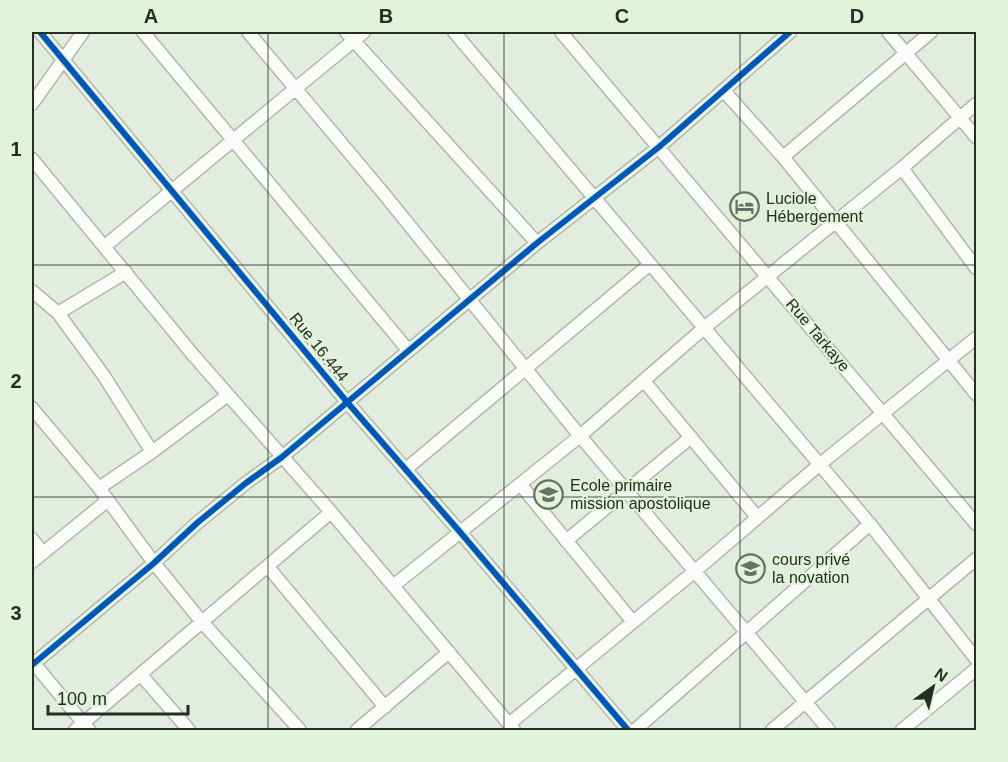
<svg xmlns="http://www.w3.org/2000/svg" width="1008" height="762" font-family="Helvetica,sans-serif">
  <rect width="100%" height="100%" fill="#e3eddf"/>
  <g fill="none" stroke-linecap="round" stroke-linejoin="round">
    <defs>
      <path id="minor" d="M40,32L347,402L460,532L628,730
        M143,32L408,350
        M248,32L384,194L580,436L829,730
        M346,32L537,243
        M454,32L870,524L976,659
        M561,32L976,524
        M888,32L976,137
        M724,91L783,157L976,394
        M32,104L83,32
        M783,157L931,32
        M32,159L194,356L331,512L514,730
        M902,168L976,268
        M105,246L364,32
        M32,291L58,313L104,376L152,452
        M58,313L126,272
        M644,381L757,517
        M32,408L99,488L154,563L202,622L300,730
        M406,469L650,264
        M520,484L633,622
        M99,488L152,452L228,395
        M32,539L42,552
        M566,541L691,437
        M32,562L108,500
        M268,567L385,707
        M393,586L580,436L704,328L902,168L976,104
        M32,661L89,730
        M32,665L154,563L197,523L246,483L282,457L537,243L659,147L790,32
        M141,675L189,730
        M509,724L695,571L819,465L976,338
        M75,730L331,512
        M357,730L449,652
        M635,730L870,524
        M772,730L976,559
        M902,730L976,669"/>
    </defs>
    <use href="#minor" stroke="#afb7ac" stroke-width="15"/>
    <use href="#minor" stroke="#fbfcfa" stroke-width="12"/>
    <defs>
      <path id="cycleway" d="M40,32L347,402L460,532L628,730
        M32,665L154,563L197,523L246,483L282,457L537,243L659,147L790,32"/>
    </defs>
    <use href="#cycleway" stroke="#e1f3d9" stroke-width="10"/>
    <use href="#cycleway" stroke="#0057b8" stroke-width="6"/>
  </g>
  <path fill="none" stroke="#272d24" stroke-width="1.5" stroke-opacity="0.55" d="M268,32V730M504,32V730M740,32V730M32,265H976M32,497H976"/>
  <defs>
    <symbol id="hotel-ring" viewBox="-11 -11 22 22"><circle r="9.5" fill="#e1f3d9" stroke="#697065" stroke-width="1.5"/><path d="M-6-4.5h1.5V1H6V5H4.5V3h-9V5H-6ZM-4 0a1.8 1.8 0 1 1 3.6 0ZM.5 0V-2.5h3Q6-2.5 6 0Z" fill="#697065"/></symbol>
    <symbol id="school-ring" viewBox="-11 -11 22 22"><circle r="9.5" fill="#e1f3d9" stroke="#697065" stroke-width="1.5"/><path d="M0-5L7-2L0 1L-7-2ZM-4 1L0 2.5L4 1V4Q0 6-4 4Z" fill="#697065"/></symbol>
  </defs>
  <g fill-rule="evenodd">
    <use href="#hotel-ring" x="728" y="190" width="33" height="33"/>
    <use href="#school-ring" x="532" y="478" width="33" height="33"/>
    <use href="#school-ring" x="734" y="552" width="33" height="33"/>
  </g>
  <g text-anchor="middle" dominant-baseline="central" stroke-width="4.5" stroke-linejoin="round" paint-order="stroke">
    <g font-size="16" fill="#272d24" stroke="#e1f3d9" text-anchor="start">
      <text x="766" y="198">Luciole<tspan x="766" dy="18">Hébergement</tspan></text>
      <text x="570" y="485">Ecole primaire<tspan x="570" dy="18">mission apostolique</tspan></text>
      <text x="772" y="559">cours privé<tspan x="772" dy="18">la novation</tspan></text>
    </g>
    <g font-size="16" fill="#272d24" stroke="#e1f3d9">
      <text transform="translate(818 335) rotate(50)">Rue Tarkaye</text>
      <text transform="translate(319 347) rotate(51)">Rue 16.444</text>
    </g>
  </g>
  <rect width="1008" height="762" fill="none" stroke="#e1f3d9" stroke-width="66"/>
  <g transform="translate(933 687) rotate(34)" stroke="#e1f3d9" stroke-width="4.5" paint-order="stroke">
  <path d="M0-4.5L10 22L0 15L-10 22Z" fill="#272d24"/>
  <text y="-9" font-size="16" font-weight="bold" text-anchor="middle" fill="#272d24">N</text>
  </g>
  <path d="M48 705v9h140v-9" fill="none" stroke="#272d24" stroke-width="3"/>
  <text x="57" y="705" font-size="18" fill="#272d24" stroke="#e1f3d9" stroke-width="4.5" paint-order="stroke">100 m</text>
  <rect x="33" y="33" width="942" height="696" fill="none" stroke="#272d24" stroke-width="2"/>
  <g font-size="20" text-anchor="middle" font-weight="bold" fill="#272d24">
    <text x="151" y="23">A</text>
    <text x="386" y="23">B</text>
    <text x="622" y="23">C</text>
    <text x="857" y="23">D</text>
    <text x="16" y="156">1</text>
    <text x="16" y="388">2</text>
    <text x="16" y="620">3</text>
  </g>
</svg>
